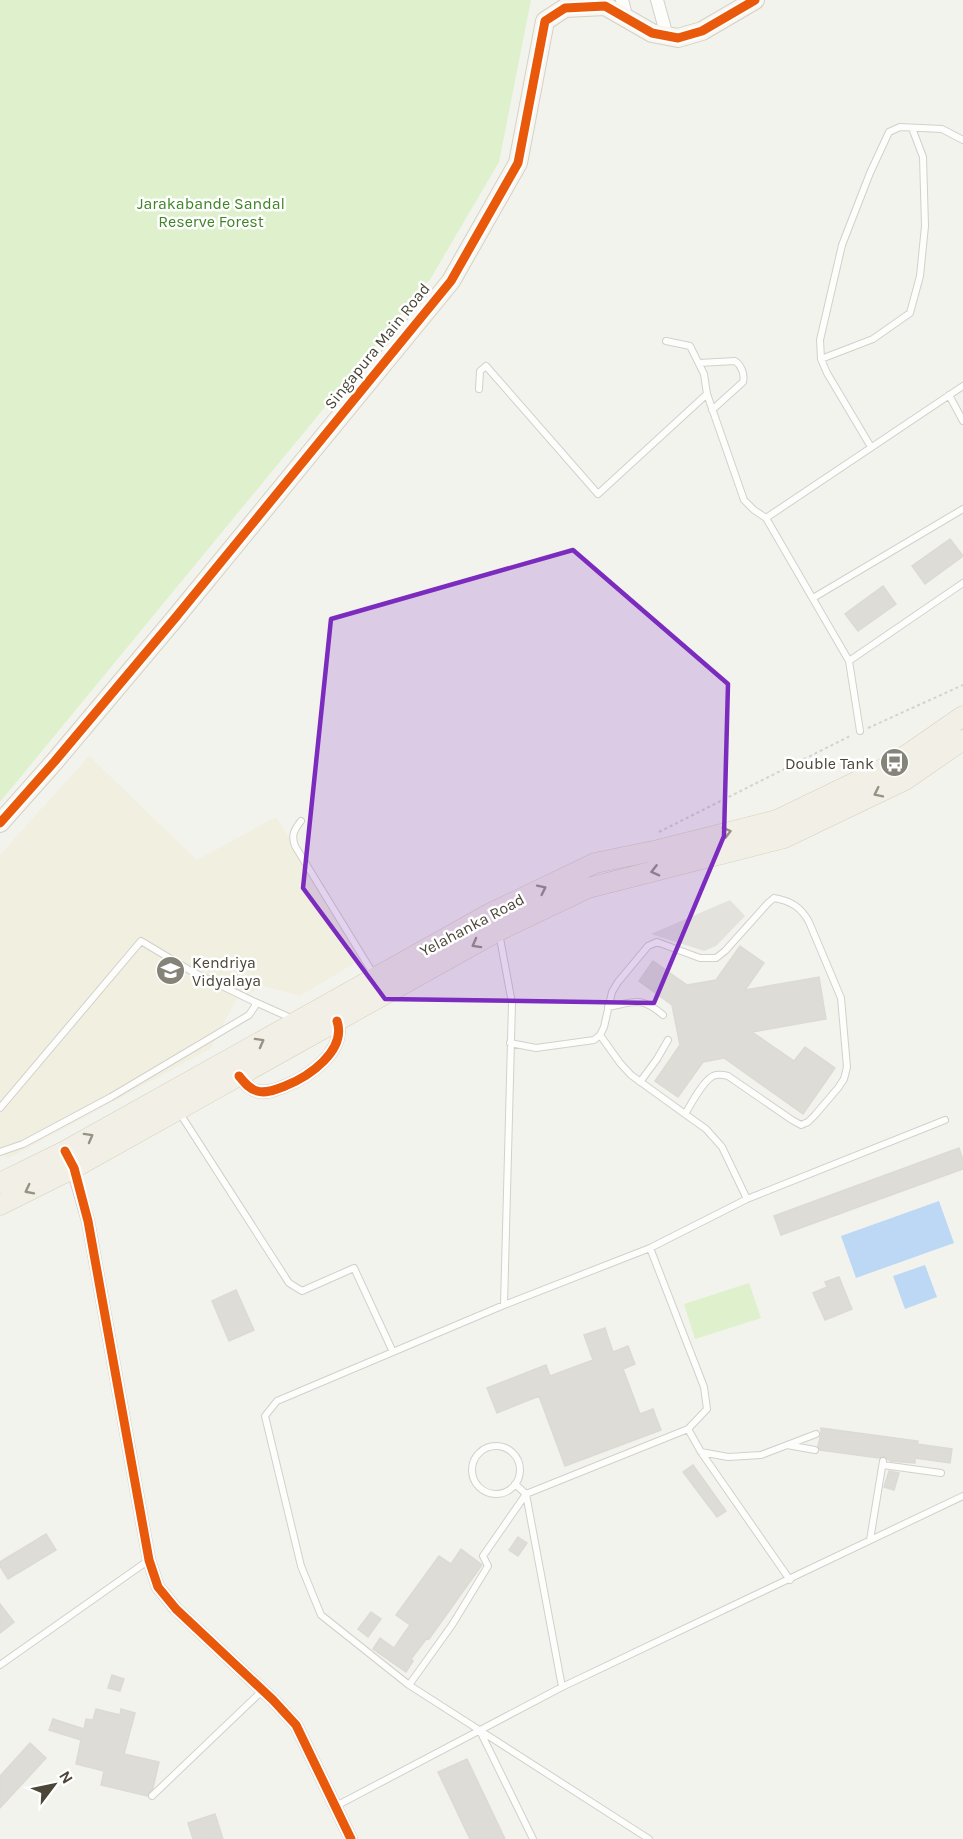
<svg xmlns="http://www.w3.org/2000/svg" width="963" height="1839" font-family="Karla,sans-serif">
  <rect width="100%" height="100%" fill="#f3f3ee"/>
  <path fill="#f1efe0" d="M89,756L197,860L276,817L365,957L300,996L263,986L236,1000L210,1049L8,1159L0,1152V855Z"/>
  <path fill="#def0cc" d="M0,0H531L499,162L431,278L0,802Z
    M749,1283L761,1318L695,1339L684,1304Z"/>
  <path fill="#e3e2dc" d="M730,900L745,916L716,946L704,951L651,934Z"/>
  <path fill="#bcd8f4" d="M939,1201L954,1243L856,1278L841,1236Z
    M925,1265L937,1297L905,1309L893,1276Z"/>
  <path fill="#dddcd6" stroke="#dcdad3" stroke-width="1.5" d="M950,539L963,556L925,584L912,566Z
    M883,586L896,604L858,631L845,614Z
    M740,946L764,963L745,990L819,977L826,1019L752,1032L794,1061L805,1047L835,1068L803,1114L724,1058L703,1062L678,1097L655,1081L680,1045L672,1005L639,981L653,961L687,985L716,980Z
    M959,1148L963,1160V1169L781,1235L774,1216Z
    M839,1277L852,1309L825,1320L813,1293L827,1287L825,1282Z
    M236,1290L254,1330L229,1341L212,1301Z
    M605,1328L613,1352L628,1346L635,1364L623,1369L640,1414L653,1409L661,1430L565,1466L539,1396L497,1413L487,1388L546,1365L550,1376L593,1360L584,1335Z
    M821,1428L918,1441L917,1444L952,1449L950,1463L915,1458V1463L902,1462L891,1461L883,1456L879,1458L820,1450L818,1446L821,1434Z
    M693,1465L726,1511L717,1517L683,1472Z
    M889,1471L899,1473L894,1490L884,1487Z
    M46,1534L56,1550L8,1579L0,1566V1562Z
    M518,1537L527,1543L518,1556L509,1550Z
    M461,1549L482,1565L429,1639L427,1638L411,1659L413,1661L406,1672L373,1649L380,1638L394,1648L410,1625L396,1615L439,1556L451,1564Z
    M0,1604L14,1622L0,1633Z
    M371,1612L381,1619L368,1637L358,1629Z
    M112,1675L124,1679L120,1691L108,1688Z
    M96,1709L120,1715L121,1709L135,1713L124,1754L159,1762L153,1788L147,1796L101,1785L104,1771L76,1764L81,1740L49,1730L53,1719L84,1729L86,1719L93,1720Z
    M30,1743L46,1758L0,1808V1776Z
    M467,1759L505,1839H470L438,1772Z
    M215,1814L223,1839H193L188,1823Z"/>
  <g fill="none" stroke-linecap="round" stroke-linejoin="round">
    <defs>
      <path id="lane" d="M912,128L923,157L925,226L920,276L910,313L873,339L821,359L820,340L842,245L870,173L889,132L900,127L942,129L963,140
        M666,341L690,346L704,374L707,394
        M821,359L827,373L871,447
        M699,363L735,361C741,365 745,374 743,382L712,410
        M479,389L480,371L486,366L598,494L707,394L744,500L754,510L766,518L849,661L860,731
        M949,395L963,421
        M766,518L963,386
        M813,598L963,509
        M849,661L963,583
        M301,821C294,830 291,835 295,846L374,975
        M499,933L512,1003L504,1305
        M255,1002L293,1019
        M608,1007C635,1002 641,996 663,1015
        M600,1035L620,1063L631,1075L685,1114
        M510,1043L536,1048L594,1040L600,1035L604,1027L612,992L618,982L648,946L657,942L700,958H716L725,951L768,903L774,898C791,901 801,907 809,922L841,998L847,1067L844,1079L838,1088L815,1115L808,1122L801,1125L792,1120L728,1076C724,1075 718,1074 713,1076C703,1081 691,1104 685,1114L706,1129L722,1147L747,1199
        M640,1082L657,1059L668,1040
        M0,1108L141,941L191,971L255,1002V1006L249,1015L111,1097L23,1144L0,1152
        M179,1112L289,1283L302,1291L354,1268L393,1352
        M688,1429L701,1452L790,1580
        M787,1445L815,1450
        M472 1470a24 24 0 1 1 48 0a24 24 0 1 1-48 0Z
        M701,1452L728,1457L761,1455L816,1434
        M883,1465L941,1473
        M515,1484L526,1494L562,1687
        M870,1540L883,1461
        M0,1665L149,1560
        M409,1685L452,1625L488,1566L483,1556L526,1494L688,1429L707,1409L704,1387L650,1248
        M480,1731L533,1839
        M152,1796L263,1690
        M336,1806L562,1687L963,1496
        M649,1839L409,1685L321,1615L301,1566L265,1416L277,1401L504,1305L650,1248L747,1199L945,1120"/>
      <path id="street" d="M622,0L627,19
        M657,0L667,36
        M239,1076C244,1082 249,1089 257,1091C266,1094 277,1089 285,1086C308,1077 347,1051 337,1021
        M71,1162L88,1221L149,1560L158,1587L176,1609L273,1700L296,1725L351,1839"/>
      <path id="secondary" d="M0,823L55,761L176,617L451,281L518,163L545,21L565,8L605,6L652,33L678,38L702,31L755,0"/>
      <path id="primary" d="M0,1183L65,1151L489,914L595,863L658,850L777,820L895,763L963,716
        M0,1205L74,1168L498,931L588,888L784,838L905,780L963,740"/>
    </defs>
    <use href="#lane" stroke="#d2d0cb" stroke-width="8"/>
    <use href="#street" stroke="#d2d0cb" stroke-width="14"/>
    <use href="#secondary" stroke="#d4d1c4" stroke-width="20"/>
    <use href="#primary" stroke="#d7d1ba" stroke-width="21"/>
    <path stroke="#d3d2cc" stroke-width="2" stroke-dasharray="3 3" stroke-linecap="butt" d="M868,728L963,685
      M659,832L852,735"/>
    <use href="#lane" stroke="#fdfdfc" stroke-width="6"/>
    <use href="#street" stroke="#fdfdfc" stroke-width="12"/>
    <use href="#secondary" stroke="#f7f6f1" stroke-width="18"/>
    <use href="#primary" stroke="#f2f0e6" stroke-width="20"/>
    <defs>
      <path id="cycleway" d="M0,823L55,761L176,617L451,281L518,163L545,21L565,8L605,6L652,33L678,38L702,31L755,0
        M239,1076C244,1082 249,1089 257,1091C266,1094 277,1089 285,1086C308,1077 347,1051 337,1021
        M65,1151L74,1168L88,1221L149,1560L158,1587L176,1609L273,1700L296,1725L351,1839"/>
    </defs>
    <use href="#cycleway" stroke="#fff" stroke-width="13"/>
    <use href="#cycleway" stroke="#e8590c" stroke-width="9"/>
  </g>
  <defs><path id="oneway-chevron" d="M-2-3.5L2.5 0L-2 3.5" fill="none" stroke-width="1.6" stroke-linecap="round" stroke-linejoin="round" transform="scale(1.5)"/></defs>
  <g stroke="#979286">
    <use href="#oneway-chevron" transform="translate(878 793) rotate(154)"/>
    <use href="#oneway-chevron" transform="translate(727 832) rotate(-15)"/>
    <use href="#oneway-chevron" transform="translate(655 871) rotate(166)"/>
    <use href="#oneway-chevron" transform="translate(542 889) rotate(-26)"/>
    <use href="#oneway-chevron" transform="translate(476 944) rotate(151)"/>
    <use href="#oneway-chevron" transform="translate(260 1042) rotate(-29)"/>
    <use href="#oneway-chevron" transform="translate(89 1137) rotate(-29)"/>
    <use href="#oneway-chevron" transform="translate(29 1190) rotate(153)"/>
  </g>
  <path fill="#7b2cbf" fill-opacity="0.2" stroke="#7b2cbf" stroke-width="4.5" stroke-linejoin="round" d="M573,550L728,684L724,836L654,1003L385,999L303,888L331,619Z"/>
  <defs>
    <symbol id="bus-disc" viewBox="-11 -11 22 22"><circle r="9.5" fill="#868378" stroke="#fff"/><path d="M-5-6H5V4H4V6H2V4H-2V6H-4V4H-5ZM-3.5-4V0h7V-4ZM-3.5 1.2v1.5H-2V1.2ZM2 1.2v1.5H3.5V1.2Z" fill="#fff"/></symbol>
    <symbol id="school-disc" viewBox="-11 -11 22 22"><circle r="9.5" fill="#868378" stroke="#fff"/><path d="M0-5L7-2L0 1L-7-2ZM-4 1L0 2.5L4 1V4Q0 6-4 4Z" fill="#fff"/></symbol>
  </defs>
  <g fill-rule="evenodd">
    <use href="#bus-disc" x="878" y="746" width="33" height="33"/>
    <use href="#school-disc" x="154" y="954" width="33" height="33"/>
  </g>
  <g text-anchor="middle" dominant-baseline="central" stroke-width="5" stroke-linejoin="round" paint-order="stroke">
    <g font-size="16" fill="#3f8425" stroke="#fff">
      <text x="211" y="203">Jarakabande Sandal<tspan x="211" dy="18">Reserve Forest</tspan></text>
    </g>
    <g font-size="16" fill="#4c4638" stroke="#fff">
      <text transform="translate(377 346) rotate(-51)">Singapura Main Road</text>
      <text transform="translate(472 925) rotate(-28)">Yelahanka Road</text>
    </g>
    <g font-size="16" fill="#4c4638" stroke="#fff" text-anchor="end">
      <text x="874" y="763">Double Tank</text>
      <text x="192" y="962" text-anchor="start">Kendriya<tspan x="192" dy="18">Vidyalaya</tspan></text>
    </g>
  </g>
  <g transform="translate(54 1785) rotate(58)" stroke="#ffffff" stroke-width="4.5" paint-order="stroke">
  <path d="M0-4.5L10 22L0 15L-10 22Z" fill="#4c4638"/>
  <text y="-9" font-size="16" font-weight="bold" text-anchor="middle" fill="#4c4638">N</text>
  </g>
</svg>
